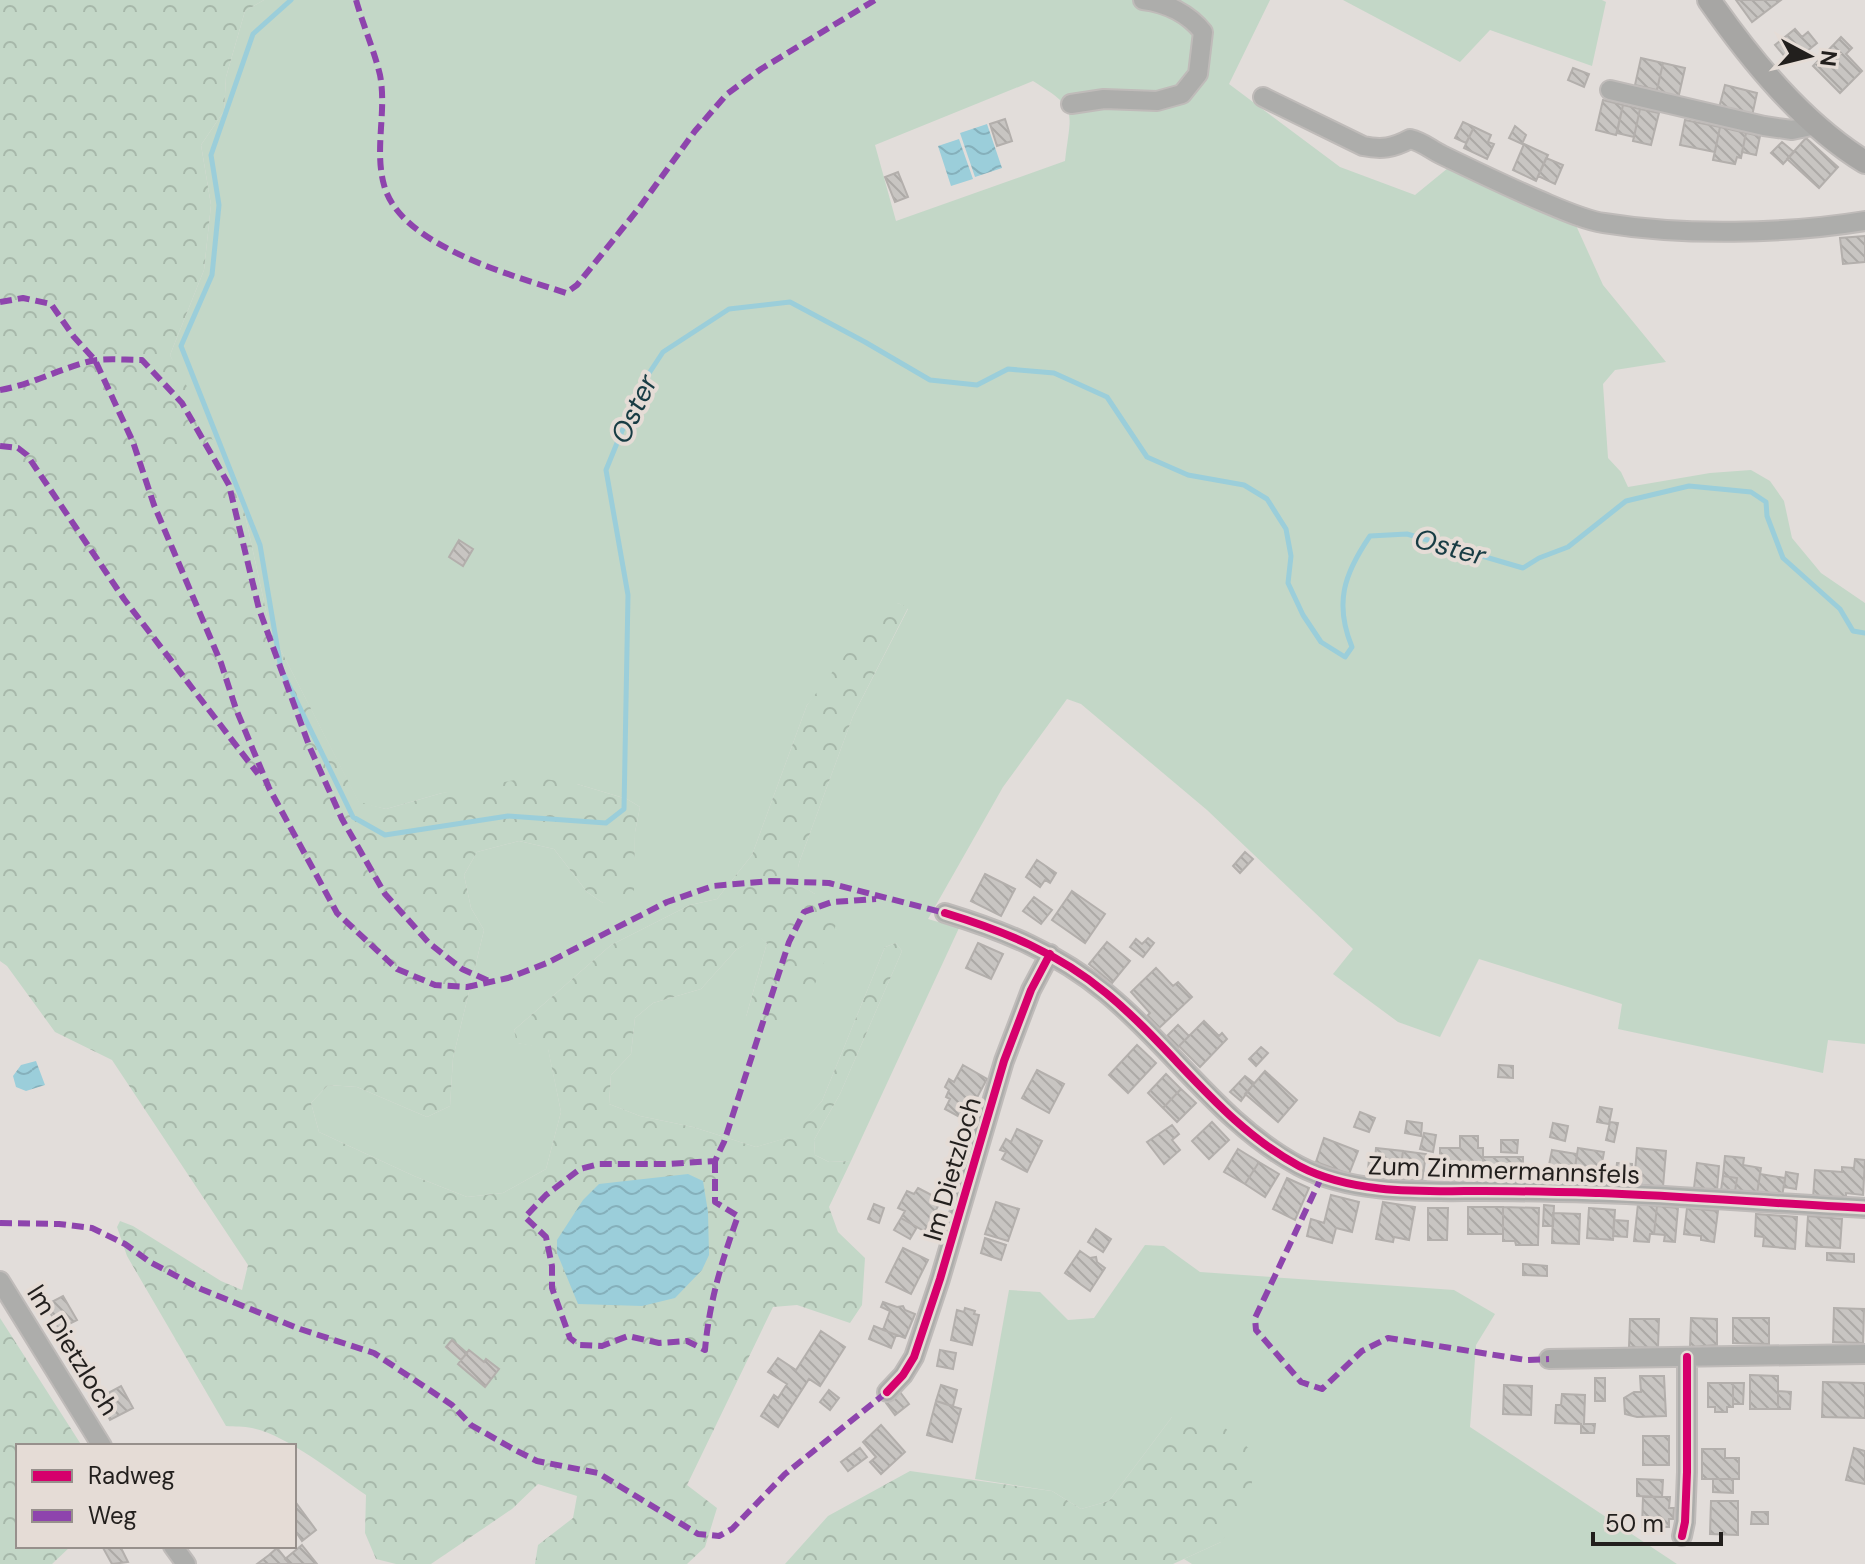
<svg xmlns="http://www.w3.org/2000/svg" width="1865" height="1564" font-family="'DM Sans',sans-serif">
  <defs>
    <pattern id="forest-crowns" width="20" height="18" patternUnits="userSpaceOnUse" patternTransform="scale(2)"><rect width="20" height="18" fill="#c3d7c7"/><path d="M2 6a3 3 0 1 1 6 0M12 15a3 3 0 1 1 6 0" fill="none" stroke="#a7b8aa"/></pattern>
    <pattern id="water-waves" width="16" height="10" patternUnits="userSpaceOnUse" patternTransform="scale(2)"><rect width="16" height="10" fill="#9bceda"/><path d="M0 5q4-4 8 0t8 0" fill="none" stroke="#85b0bb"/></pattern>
    <pattern id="building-back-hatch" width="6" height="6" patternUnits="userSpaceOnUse" patternTransform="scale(2)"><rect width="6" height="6" fill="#c8c5c2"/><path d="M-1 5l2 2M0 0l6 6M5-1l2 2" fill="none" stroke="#aca9a6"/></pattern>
  </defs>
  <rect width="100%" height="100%" fill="#e2ddda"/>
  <path fill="#c3d7c7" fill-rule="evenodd" d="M264,0H1270L1229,84L1340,167L1415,195L1448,168L1574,221L1603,285L1666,362L1615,370L1603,384L1608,458L1621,472L1628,487L1710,473L1751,470L1770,481L1784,501L1792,538L1821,573L1865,603V1044L1828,1040L1823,1073L1618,1029L1622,1004L1479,959L1440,1037L1398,1022L1333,974L1353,949L1207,810L1081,704L1067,699L1003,787L928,919L959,928L851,1161L829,1162L815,1155L814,1140L840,1094L902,951L896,943L885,947L822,1101L790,1137L756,1147L693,1127L640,1116L609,1104L611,1075L631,1054L635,1018L653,1003L701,989L736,950L759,936L767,943L746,1017L815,894L795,882L799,863L853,716L908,609L898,603L807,705L752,855L717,899L690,905L611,945L514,1030L518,1043L548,1048L561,1112L546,1169L503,1193L467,1197L414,1176L319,1132L311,1103L328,1085L357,1087L427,1117L450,1106L453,1058L484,930L471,908L464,875L477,852L519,841L554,849L587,892L603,903L633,893L635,832L640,807L627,799L577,784L442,793L386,809L359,803L270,629L244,510L170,355L204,270L211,205L201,145L224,111L226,77L245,11ZM1033,81C1079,110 1071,109 1065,161L896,221L875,145Z
    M1343,0H1602L1606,2L1592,66L1490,30L1460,62Z
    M1145,1245L1164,1246L1200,1272L1454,1290L1495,1314L1476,1345L1470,1427L1677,1564H1192L1184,1559L1221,1542L1172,1417L1109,1501L1081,1509L1052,1491L975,1479L1009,1290L1040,1292L1068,1320L1094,1318Z"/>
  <path fill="url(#forest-crowns)" d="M0,0H264L245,11L226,77L224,111L201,145L211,205L204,270L170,355L197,405L244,510L270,629L359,802L386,809L442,793L532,777L577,784L627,799L640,807L635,832L634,893L621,901L603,903L587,892L554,849L519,841L477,852L464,875L471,908L484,930L453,1058L450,1106L427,1117L357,1087L328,1085L311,1103L319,1132L414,1176L467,1197L503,1193L546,1169L561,1112L548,1049L517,1043L514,1030L611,945L690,905L717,899L752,855L807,705L879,611L898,603L908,608L853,716L799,863L796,882L815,894L837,921C828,951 811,1014 779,1027C772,1030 761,1029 754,1030L746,1017L767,943L759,937L736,950L701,989L653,1003L635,1018L631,1054L611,1075L609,1104L640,1116L693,1127L756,1147L789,1137L822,1101L885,947L896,943L902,951L840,1094L814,1140L815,1155L829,1162L851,1161L829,1207L838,1232L865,1258L862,1305L850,1323L797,1305L773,1307L687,1485L717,1508L705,1547L687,1564H535L538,1545L573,1518L577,1496L538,1484L512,1509L431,1564H396L376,1559L365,1533L366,1495C335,1474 287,1435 252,1428C244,1426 234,1427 226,1426L127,1256L117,1227L120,1221L133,1226L221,1281L242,1290L248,1265L112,1060L55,1032L7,966L0,961Z
    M0,1318L82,1446H18V1546H71L52,1564H0Z
    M1211,1416L1252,1451V1498L1221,1542L1173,1564H785L828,1516L910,1471L1052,1491L1081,1509L1109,1501L1172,1417Z"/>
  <path fill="url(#water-waves)" d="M987,124L1002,168L975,177L960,133Z
    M959,139L973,179L951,186L938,146Z
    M36,1061L45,1085L26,1091L16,1087L13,1076L21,1065Z
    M688,1174L703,1181L708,1212L709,1255L702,1270L675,1298L642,1306L578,1304L557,1253V1240L583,1200L599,1184Z"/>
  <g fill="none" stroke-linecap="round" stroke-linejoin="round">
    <path stroke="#9bceda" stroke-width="5" d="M291,0L253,34L211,155L219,205L212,275L181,346L260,545L281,669L353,817L385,835L508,816L606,823L624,809L628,595L606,470L640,387L663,352L729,309L790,302L865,342L930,380L977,385L1008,369L1054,373L1107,397L1147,457L1188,475L1244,485L1267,499L1286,529L1291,556L1288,583L1303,615L1321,642L1345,657L1352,647C1334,603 1344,574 1370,536L1407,534L1523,568L1539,558L1568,547L1626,501L1689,486L1751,492L1766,502L1767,516L1783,558L1840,609L1853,631L1865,633"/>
  </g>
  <path fill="url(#building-back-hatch)" stroke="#b3afac" stroke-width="2" d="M1736,0H1781L1752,22Z
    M1795,29L1802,37L1808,32L1817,43L1791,64L1775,45Z
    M1841,37L1852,48L1846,54L1862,71L1840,93L1813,66Z
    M1641,58L1663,63L1657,90L1635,85Z
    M1663,63L1685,68L1678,99L1656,94Z
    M1573,68L1589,74L1584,87L1568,80Z
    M1725,85L1757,93L1752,116L1719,108Z
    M1603,100L1623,105L1616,135L1596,130Z
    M1623,105L1640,109L1634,137L1617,133Z
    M1640,109L1659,113L1651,145L1633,141Z
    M1005,119L1012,141L997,146L990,124Z
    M1685,120L1720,127L1715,152L1680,145Z
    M1463,122L1474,127L1466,143L1455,138Z
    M1515,126L1526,135L1522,144L1509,138Z
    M1474,127L1491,135L1488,142L1494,144L1487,159L1464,148Z
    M1720,127L1746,133L1741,158L1737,157L1735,164L1713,160Z
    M1746,133L1760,136L1756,155L1742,152Z
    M1806,138L1838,167L1819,188L1787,159Z
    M1782,142L1794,152L1783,164L1771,153Z
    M1524,144L1548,155L1536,181L1513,170Z
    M1546,158L1563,165L1555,184L1538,176Z
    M898,172L908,197L895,202L885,177Z
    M1865,236V262L1843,264L1840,238Z
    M459,540L473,549L463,566L449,557Z
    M1245,852L1253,859L1240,873L1233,866Z
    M1037,860L1056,873L1050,883L1045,880L1040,887L1026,877Z
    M985,874L1015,889L1001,916L971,901Z
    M1072,891L1105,914L1085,943L1052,920Z
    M1034,897L1052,910L1041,924L1023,911Z
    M1148,938L1154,943L1143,957L1130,947L1136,939L1142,944Z
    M1107,942L1130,961L1112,983L1089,964Z
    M978,943L1003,954L991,979L966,968Z
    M1156,968L1173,986L1178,982L1192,997L1159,1028L1147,1016L1150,1013L1131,992Z
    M1204,1021L1219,1036L1222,1033L1227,1039L1200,1067L1179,1046Z
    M1178,1025L1189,1036L1177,1048L1166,1037Z
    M1137,1045L1156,1063L1128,1093L1109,1075Z
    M1261,1047L1268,1053L1256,1066L1249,1059Z
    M963,1065L987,1079L965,1120L945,1109L950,1099L946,1097L949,1090L945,1087L949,1079L954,1082Z
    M1499,1065L1513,1066V1078L1498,1077Z
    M1037,1070L1064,1084L1049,1113L1022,1098Z
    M1265,1071L1297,1100L1278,1122L1245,1094Z
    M1166,1074L1181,1089L1163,1108L1148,1093Z
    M1245,1076L1254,1083L1241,1101L1230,1092Z
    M1181,1089L1196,1103L1177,1122L1163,1108Z
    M1600,1107L1612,1109L1609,1124L1597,1122Z
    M1360,1112L1375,1118L1369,1132L1354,1127Z
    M1407,1121L1422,1123L1421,1136L1405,1133Z
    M1212,1122L1229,1140L1209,1159L1192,1141Z
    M1610,1122L1618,1123L1614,1142L1606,1140Z
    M1553,1123L1568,1126L1565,1141L1550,1137Z
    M1172,1125L1179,1134L1172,1140L1180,1150L1164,1164L1147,1142Z
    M1017,1129L1042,1141L1027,1172L1002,1159L1006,1152L1000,1150L1006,1139L1011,1142Z
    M1424,1133L1436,1135L1433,1152L1420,1149Z
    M1460,1136H1478V1148H1483V1171H1440V1148H1460Z
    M1324,1138L1358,1151L1349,1174L1316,1162Z
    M1501,1140H1518L1517,1153L1501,1152Z
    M1376,1148L1403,1151L1399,1179L1373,1176L1374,1171H1368L1369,1159L1375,1160Z
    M1578,1148L1604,1152L1598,1185L1573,1181Z
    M1637,1148L1666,1151L1663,1187L1634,1184Z
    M1238,1149L1259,1162L1245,1184L1224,1172Z
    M1552,1150L1577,1154L1573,1181L1565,1179L1564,1184L1546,1180Z
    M1403,1151L1426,1154L1422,1182L1399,1179Z
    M1725,1156L1744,1158L1743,1165L1761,1168L1757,1194L1735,1191L1737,1178L1723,1176Z
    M1483,1157H1523V1182H1483Z
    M1855,1159L1865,1160L1863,1195L1846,1193V1200L1813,1198L1815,1170L1842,1172V1167L1854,1168Z
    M1259,1162L1279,1174L1265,1197L1245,1184Z
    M1617,1163L1632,1164L1631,1183L1615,1182Z
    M1697,1163L1719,1166L1717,1190L1694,1188Z
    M1786,1172L1798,1174L1796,1189L1784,1187Z
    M1760,1174L1785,1178L1782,1197L1757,1194Z
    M1723,1176L1737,1178L1735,1191L1721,1190Z
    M1287,1178L1309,1188L1295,1220L1273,1209Z
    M918,1188L941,1200L935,1212L939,1215L932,1227L928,1225L924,1231L901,1218L905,1211L898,1208L907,1191L914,1194Z
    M1331,1195L1359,1202L1352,1232L1336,1228L1332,1243L1307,1236L1311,1219L1324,1223Z
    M996,1202L1019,1209L1008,1241L985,1234Z
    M1383,1202L1415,1207L1409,1240L1394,1237L1393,1242L1376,1239Z
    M874,1204L884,1208L879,1223L868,1219Z
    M1638,1204L1657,1206L1654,1234H1650L1649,1242L1634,1241Z
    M1544,1205L1554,1206L1553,1226H1543Z
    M1657,1206L1678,1208L1675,1242L1664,1241L1665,1235L1654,1234Z
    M1468,1207H1503V1234H1468Z
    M1503,1207L1539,1208L1538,1245H1516L1515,1241H1503Z
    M1428,1208H1448L1447,1240H1428Z
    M1589,1208L1615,1210L1613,1240L1587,1238Z
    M1687,1208L1718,1211L1714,1242L1701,1240V1236L1684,1234Z
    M1553,1213L1580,1214L1579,1244L1552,1243Z
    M1756,1214L1797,1217L1795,1249L1763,1246L1764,1237L1755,1236Z
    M1808,1216L1842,1219L1840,1248L1806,1246Z
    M901,1218L917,1227L910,1239L894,1230Z
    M1614,1220L1628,1221L1627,1237L1613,1236Z
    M1096,1229L1111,1239L1103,1252L1088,1242Z
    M985,1238L1006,1245L1001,1260L981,1253Z
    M903,1248L928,1260L911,1294L886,1282Z
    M1080,1251L1090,1258L1096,1257L1097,1262L1105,1268L1090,1291L1065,1273Z
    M1827,1253L1854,1254V1262L1827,1260Z
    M1523,1264L1547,1266V1276L1523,1275Z
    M63,1296L77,1320L59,1329L46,1305Z
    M883,1302L897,1307L903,1306L905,1310L915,1314L905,1338L883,1330L890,1311L881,1307Z
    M965,1308L975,1311L974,1314L979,1315L972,1345L951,1340L957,1310L964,1312Z
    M1834,1308L1864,1309L1863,1343L1833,1342Z
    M1691,1318L1717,1319V1345L1690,1347Z
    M1733,1318H1769V1344L1733,1343Z
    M1630,1319H1659L1658,1348L1629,1347Z
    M874,1326L896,1335L891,1348L869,1339Z
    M821,1331L845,1347L820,1386L809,1379L778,1427L761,1416L774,1395L778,1398L787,1384L768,1372L778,1358L796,1370Z
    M452,1340L467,1353L461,1360L446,1347Z
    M469,1350L484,1362L486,1359L499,1369L485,1387L458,1364Z
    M940,1350L956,1353L953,1369L937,1366Z
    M1750,1375L1778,1376V1409H1750Z
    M1640,1376H1664L1666,1416L1637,1417L1625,1414L1624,1398L1634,1392H1641Z
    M1595,1378H1605V1401H1595Z
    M1823,1382L1865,1383V1418L1822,1417Z
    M1708,1383H1733V1407H1727V1412H1715V1407H1708Z
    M1733,1383H1744L1743,1404H1733Z
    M941,1385L957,1390L953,1406L936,1401Z
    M1504,1385L1532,1386L1531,1415L1503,1414Z
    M121,1386L133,1408L110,1420L99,1398Z
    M829,1390L839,1398L830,1410L820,1402Z
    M1778,1391L1791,1392L1790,1409H1778Z
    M900,1392L909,1404L895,1415L886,1403Z
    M1562,1394L1585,1395L1584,1424H1595L1594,1433H1581V1424L1555,1423L1556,1405H1561Z
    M936,1401L961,1409L952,1442L927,1435Z
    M881,1425L905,1452L881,1474L870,1462L876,1457L863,1442Z
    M1643,1436H1669V1465H1643Z
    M860,1448L867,1457L848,1471L841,1462Z
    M1854,1448L1865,1451V1484L1846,1480Z
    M1702,1449H1725V1458H1739V1479H1702Z
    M1637,1479L1663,1480L1662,1497L1637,1496Z
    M1713,1479H1733V1493L1713,1492Z
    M1643,1497H1670L1669,1508H1674L1673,1519H1669V1527H1642Z
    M294,1500L316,1530L302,1541L296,1532L294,1533Z
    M1711,1501H1738V1535L1710,1534Z
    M1752,1512H1768V1524H1751Z
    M302,1545L317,1564H290L285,1559Z
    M102,1546H120L128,1562L112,1564Z
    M277,1548L290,1564H257L269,1555Z"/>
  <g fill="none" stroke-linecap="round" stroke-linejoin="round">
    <defs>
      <path id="minor" d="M1610,90L1764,126L1792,130L1816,125
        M1263,97L1363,146C1382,150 1393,148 1410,139C1423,142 1430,149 1442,155C1475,171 1508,187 1541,201C1560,209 1584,220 1604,223C1684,236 1785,234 1865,221
        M1071,104L1104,99L1157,101L1182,94L1198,74L1203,32C1189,14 1167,3 1143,0
        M945,913C1004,931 1058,953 1106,993C1173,1048 1221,1124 1299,1166C1354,1195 1424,1191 1484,1191C1522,1191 1560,1192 1599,1193C1688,1196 1776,1204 1865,1208
        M0,1281L102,1446
        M1549,1359L1865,1354
        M887,1392L903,1375L914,1357L940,1279L1004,1061L1031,990L1050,954
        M1682,1536L1685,1522L1687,1472V1357
        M173,1546L186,1564"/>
      <path id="major" d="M1709,0C1751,60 1802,123 1865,162"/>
    </defs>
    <use href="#minor" stroke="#bfbbb9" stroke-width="22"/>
    <use href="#major" stroke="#bfbbb9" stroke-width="26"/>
    <use href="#minor" stroke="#adadab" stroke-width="18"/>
    <use href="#major" stroke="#a7a6a4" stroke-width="22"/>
    <path stroke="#8e44ad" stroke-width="6" stroke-dasharray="12 6" stroke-linecap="butt" d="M356,0C363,25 374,50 380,75C387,111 374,149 384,185C400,246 512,275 566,293L577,285L639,208L695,131L727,94L761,69L875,0
      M0,302L23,298L51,304L74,337L95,360L133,442L154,505L221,663L236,709L269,788L337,913L397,969L435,985L467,987L508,978L547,963L667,902L713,886L771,881L829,883L945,913
      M0,390C34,384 58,369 91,361C107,358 125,360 142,360L182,403L229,485L259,609L310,748L342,819L385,894L429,943L462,969L489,981
      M0,446L18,448L27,455L124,599L258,774
      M715,1161V1202L738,1216C722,1260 709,1303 705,1350L687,1341L659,1343L628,1336L602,1346L579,1345L570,1338L552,1288V1266L546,1237L525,1217L546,1195L580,1169L599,1164H668L715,1161L724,1142L789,942L804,912L832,902L876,899
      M1322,1176L1255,1318L1256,1330L1301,1382L1322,1389L1362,1351L1388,1338L1526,1360L1549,1359
      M0,1223L59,1224L92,1228L125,1244L150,1262L201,1289L300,1329L374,1353L452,1405L471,1425L515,1450L537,1461L598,1473L698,1534L719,1536L732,1529L785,1474L887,1392"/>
    <defs>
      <path id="cycleway" d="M945,913C1004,931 1058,953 1106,993C1173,1048 1221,1124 1299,1166C1354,1195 1424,1191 1484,1191C1522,1191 1560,1192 1599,1193C1688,1196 1776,1204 1865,1208
        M887,1392L903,1375L914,1357L940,1279L1004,1061L1031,990L1050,954
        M1682,1536L1685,1522L1687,1472V1357"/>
    </defs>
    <use href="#cycleway" stroke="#e5dcd6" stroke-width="13"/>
    <use href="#cycleway" stroke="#d6006c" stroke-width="8"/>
  </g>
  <g text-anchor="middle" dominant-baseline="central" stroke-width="8" stroke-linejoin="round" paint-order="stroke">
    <g font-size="26" fill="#221f1d" stroke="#e5dcd6">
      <text transform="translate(952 1169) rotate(-74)">Im Dietzloch</text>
      <text transform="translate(1504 1170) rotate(2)">Zum Zimmermannsfels</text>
      <text transform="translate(73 1350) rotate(58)">Im Dietzloch</text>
    </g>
    <g font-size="28" font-style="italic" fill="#183c44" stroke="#e5dcd6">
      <text transform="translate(634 409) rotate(-65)">Oster</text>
      <text transform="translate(1450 547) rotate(15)">Oster</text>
    </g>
  </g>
  <rect x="16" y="1444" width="280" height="104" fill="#e5dcd6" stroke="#97908c" stroke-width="2"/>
  <rect x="32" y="1470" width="40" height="12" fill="#d6006c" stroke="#97908c" stroke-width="2"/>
  <text x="88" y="1484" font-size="24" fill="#221f1d">Radweg</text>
  <rect x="32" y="1510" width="40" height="12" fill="#8e44ad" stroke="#97908c" stroke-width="2"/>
  <text x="88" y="1524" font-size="24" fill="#221f1d">Weg</text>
  <g transform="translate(1809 56) rotate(97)" stroke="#e5dcd6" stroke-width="6" paint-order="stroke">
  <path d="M0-6L14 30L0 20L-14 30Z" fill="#221f1d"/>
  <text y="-12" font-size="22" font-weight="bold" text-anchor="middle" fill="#221f1d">N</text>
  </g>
  <path d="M1593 1532v12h128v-12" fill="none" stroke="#221f1d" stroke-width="4"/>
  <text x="1605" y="1532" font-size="24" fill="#221f1d" stroke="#e5dcd6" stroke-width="6" paint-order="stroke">50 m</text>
</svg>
